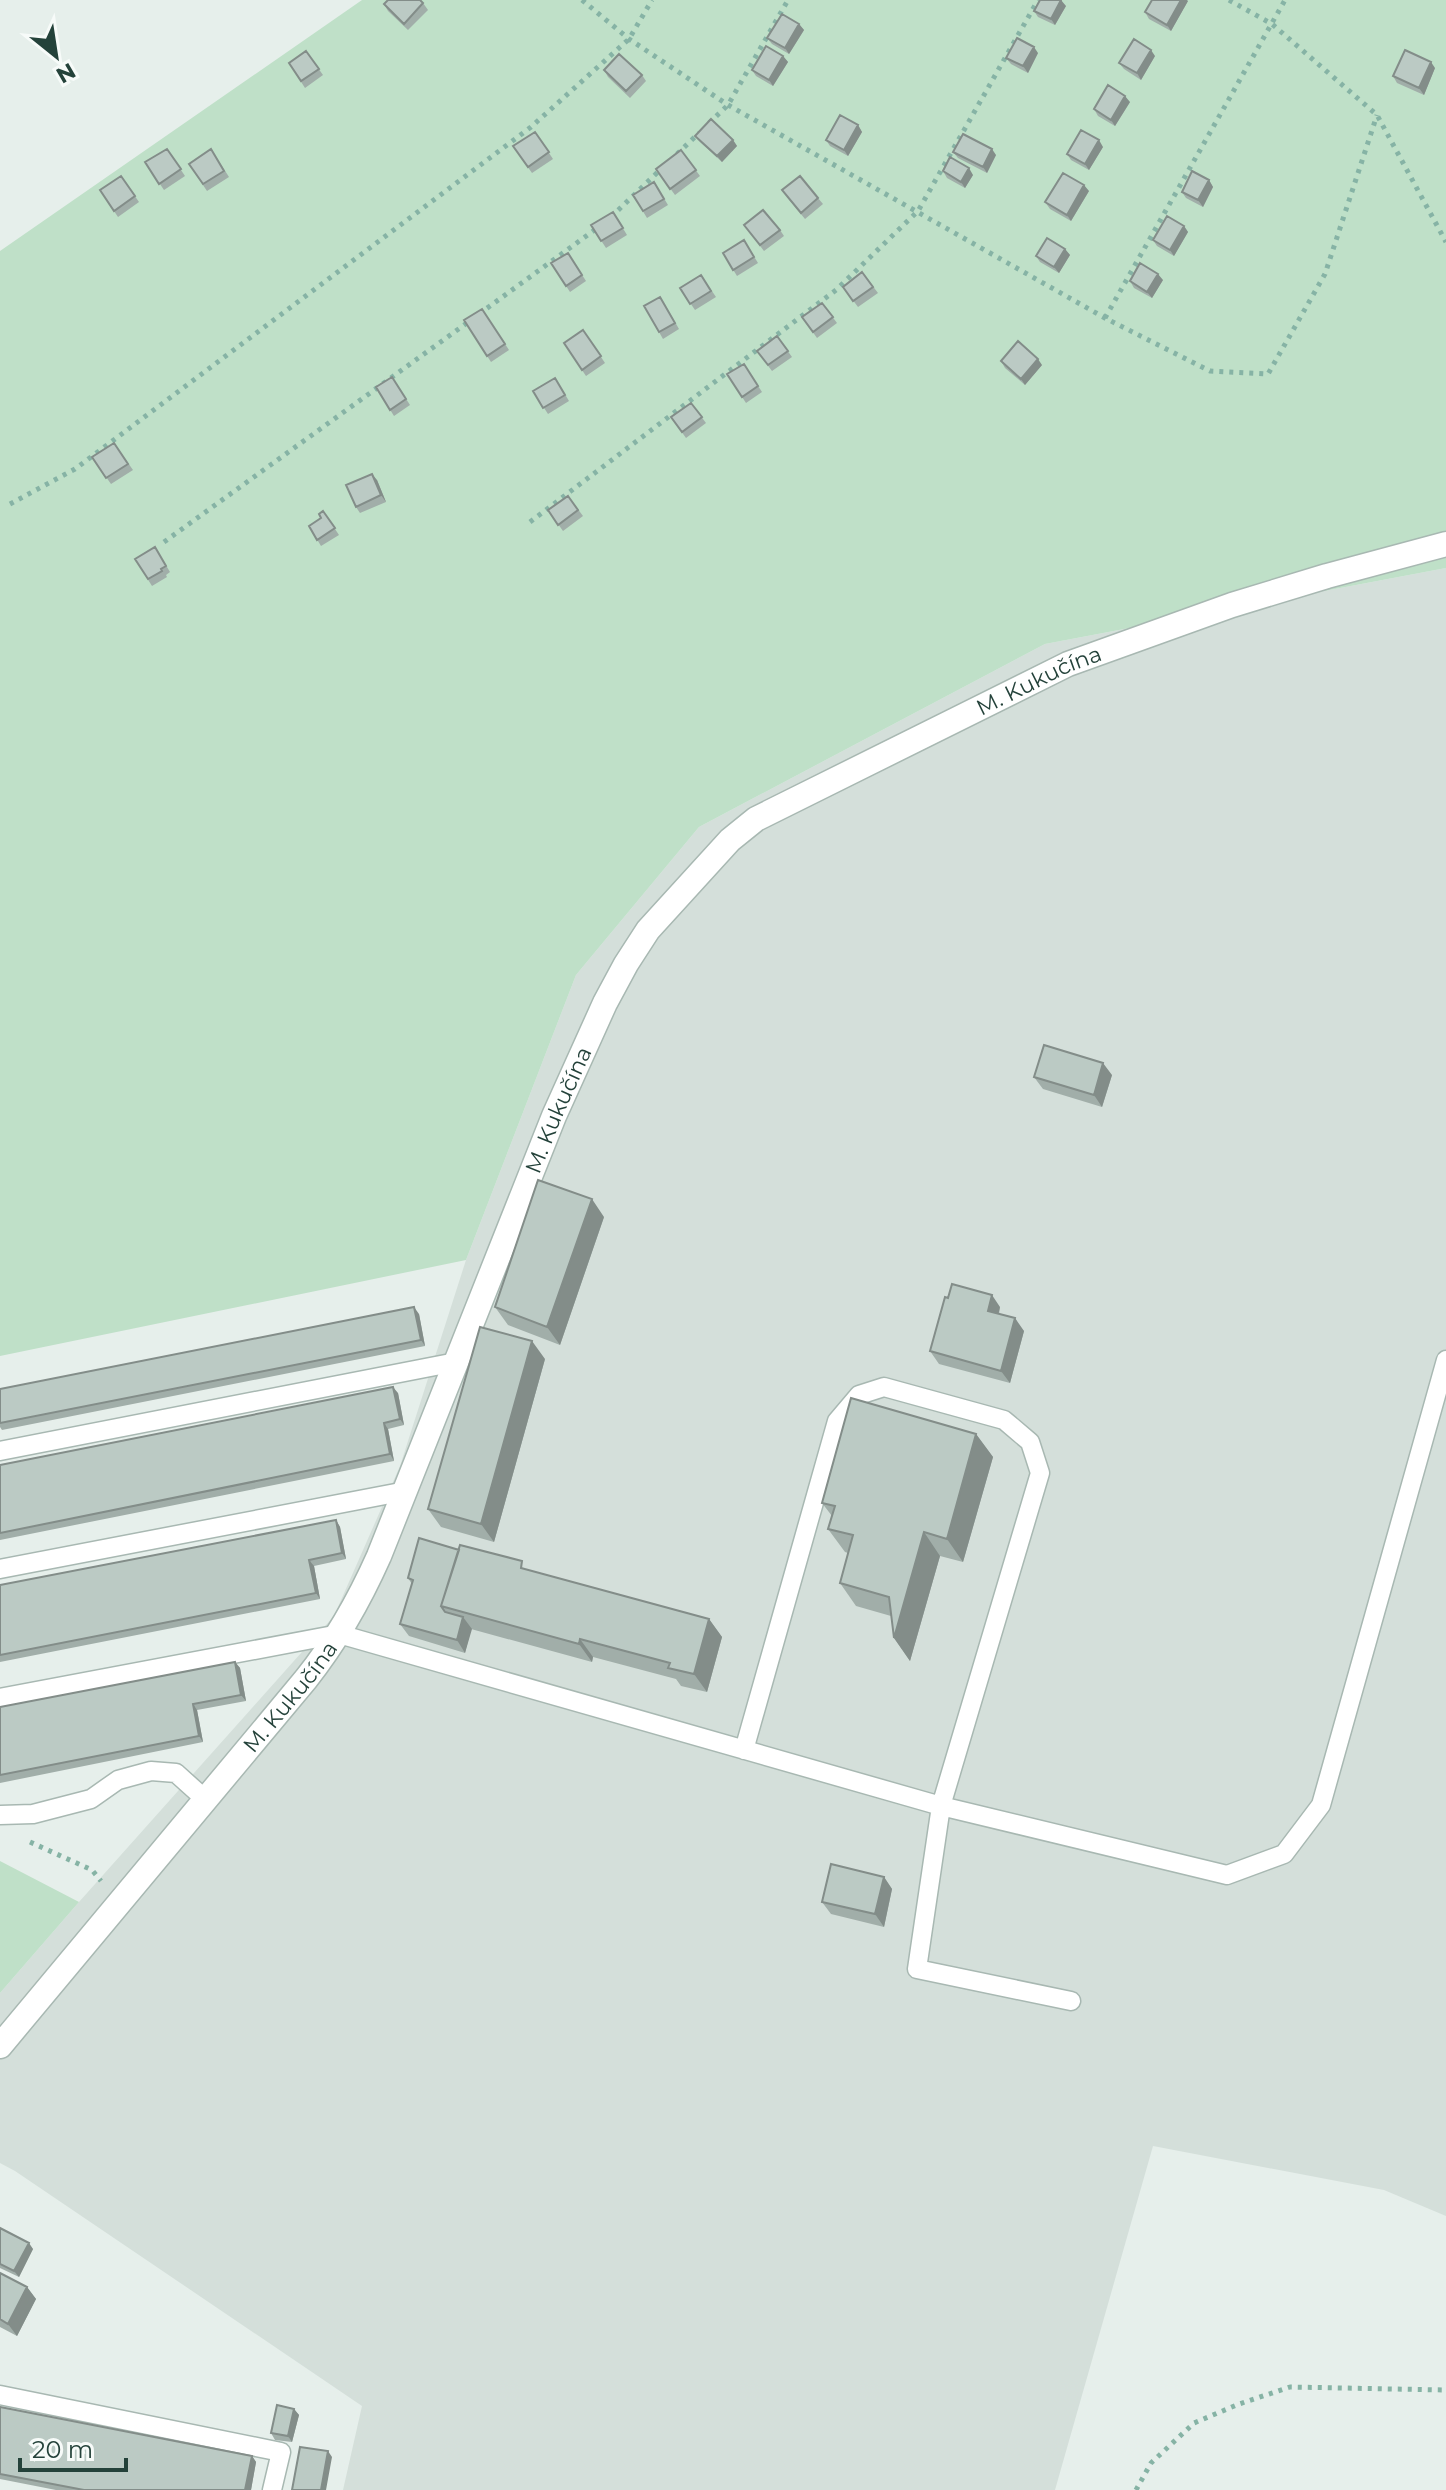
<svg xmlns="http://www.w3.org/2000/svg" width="1446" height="2490" font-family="Montserrat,sans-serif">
  <rect width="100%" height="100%" fill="#e6efeb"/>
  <path fill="#d4dfda" d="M1446,568V2216L1384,2190L1153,2146L1055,2490H343L362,2406L15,2171L0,2163V1993L79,1902L334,1616L400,1466L466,1260L576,975L699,827L1045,644Z"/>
  <path fill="#bfe0c8" d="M362,0H1446V568L1045,644L699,827L576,975L466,1260L0,1356V251Z
    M0,1861L79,1902L0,1993Z"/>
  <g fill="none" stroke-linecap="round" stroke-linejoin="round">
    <defs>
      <path id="lane" d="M0,1451L456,1362
        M0,1569L406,1491
        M0,1698L339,1634L941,1806L1227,1875L1284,1854L1321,1805L1446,1360
        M744,1750L837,1421L859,1395L884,1387L1004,1420L1030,1442L1040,1473L941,1806L917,1969L1071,2001
        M0,1815L33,1814L91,1799L118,1780L151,1771L176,1773L206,1800
        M0,2395L281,2452L272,2490"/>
      <g id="street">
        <path id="s1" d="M0,2046L306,1679C337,1640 359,1601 379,1556L554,1116L605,1003L626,964L648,930L730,840L756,819L1068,664L1232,605L1327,576L1446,544"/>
      </g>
    </defs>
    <use href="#lane" stroke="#a8b8b2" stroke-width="21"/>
    <use href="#street" stroke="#a8b8b2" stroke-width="27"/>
    <path stroke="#86b3a5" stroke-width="5" stroke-dasharray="4 6" stroke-linecap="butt" d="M582,0L629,39L728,105L1105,318L1210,371L1268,374L1325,274L1377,115
      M1229,0L1272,24L1377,115L1446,242
      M709,123L728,105L788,0
      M677,154L699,133
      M611,217L661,169
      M479,314L600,226
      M1105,318L1285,0
      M10,504L75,469L531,127L629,39L652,0
      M530,522L836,290L918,211L1038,0
      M164,542L471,320
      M30,1842L92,1870L101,1881
      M1136,2490L1151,2463L1194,2423L1239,2404L1290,2387L1446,2390"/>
    <use href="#lane" stroke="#fff" stroke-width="18"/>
    <use href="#street" stroke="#fff" stroke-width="24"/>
  </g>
  <path fill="#a1aea9" d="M1188,1L1171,31L1149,19L1145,12Z
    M423,3L428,10L408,30L388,11L384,4Z
    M1066,6L1055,25L1038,17L1034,11Z
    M799,24L804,30L789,54L772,44L767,38Z
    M306,51L323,75L305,88L289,63Z
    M1038,53L1028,73L1011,64L1006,58Z
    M783,56L788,62L773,86L756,76L752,70Z
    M1155,56L1141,80L1124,69L1119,63Z
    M1435,68L1424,95L1397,83L1393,76Z
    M604,70L642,75L646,81L630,98L608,77Z
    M1130,102L1115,126L1098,116L1094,109Z
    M858,125L862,132L848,156L830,146L826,140Z
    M535,132L553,159L532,173L513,146Z
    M695,136L733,140L737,146L722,162L700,142Z
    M1103,147L1089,170L1071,160L1067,154Z
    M167,149L185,176L164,190L145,162Z
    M211,149L229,177L207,191L189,164Z
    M681,150L700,176L675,195L656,169Z
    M953,152L996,155L987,173L958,158Z
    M943,171L973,175L965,188L947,178Z
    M121,176L139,202L118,217L100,190Z
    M1209,180L1213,187L1203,207L1186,198L1182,192Z
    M654,182L668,205L647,218L633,195Z
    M1089,191L1071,221L1050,209L1045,202Z
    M787,197L818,198L823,204L805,219Z
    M613,212L627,235L606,248L591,225Z
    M744,225L780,230L784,236L764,251Z
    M1184,226L1188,232L1174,256L1157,246L1153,240Z
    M744,240L758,263L737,276L723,253Z
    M1065,249L1070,255L1059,273L1040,262L1036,256Z
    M568,253L586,281L570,292L551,263Z
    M862,272L878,293L858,307L843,287Z
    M701,275L716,297L695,310L680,288Z
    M1163,280L1152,298L1134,288L1130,281Z
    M664,303L679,329L663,339L659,332Z
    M822,303L837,323L817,338L802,317Z
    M482,309L509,350L491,362L464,320Z
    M583,330L605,363L586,376L564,343Z
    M777,336L792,357L772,371L757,351Z
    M1001,361L1042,365L1025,385L1005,368Z
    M744,364L762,392L746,403L727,374Z
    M392,377L410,405L394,416L376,387Z
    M555,378L569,401L548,414L533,391Z
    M691,403L706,423L686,438L671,417Z
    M114,443L133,470L111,484L92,457Z
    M377,480L386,502L360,513L356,507Z
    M568,496L583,516L563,531L548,510Z
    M323,511L339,535L321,546L309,526L321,518Z
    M155,547L170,572L166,575L167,577L152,586L135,559Z
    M1112,1075L1102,1107L1043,1089L1034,1077Z
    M604,1217L560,1345L508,1325L495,1307Z
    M1000,1307L999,1314L1024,1331L1010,1383L939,1364L930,1351Z
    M419,1314L425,1346L2,1430L0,1427V1389Z
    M545,1359L494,1542L441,1527L428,1509Z
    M398,1393L404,1425L388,1429L394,1461L0,1540V1465Z
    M976,1434L993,1457L963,1562L940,1556L910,1661L894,1638L891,1616L856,1606L840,1583L848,1553L845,1552L828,1529L832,1516L822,1503Z
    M336,1520L340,1527L346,1559L314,1566L320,1599L0,1662V1585Z
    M529,1570L709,1619L722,1637L707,1692L681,1686L676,1679L593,1657L592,1662L471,1629L465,1653L409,1636L400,1624L412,1584L408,1578Z
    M235,1662L240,1668L246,1701L197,1710L203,1742L0,1783V1707Z
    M884,1877L892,1889L884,1927L831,1914L822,1902Z
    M0,2228L33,2249L19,2277L0,2268Z
    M0,2273L27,2287L36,2299L17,2336L0,2327Z
    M0,2407L252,2456L256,2462L251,2490H56L0,2479Z
    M294,2409L299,2415L292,2442L275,2440L271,2433Z"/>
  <path fill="#838d89" d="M1061,0L1066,6L1055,25L1051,19Z
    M1181,0H1187L1188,1L1171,31L1167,25Z
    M799,24L804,30L789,54L785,48Z
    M1034,47L1038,53L1028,73L1023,66Z
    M1151,50L1155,56L1141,80L1137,73Z
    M783,56L788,62L773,86L769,80Z
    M1431,62L1435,68L1424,95L1419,88Z
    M1125,96L1130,102L1115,126L1111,120Z
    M858,125L862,132L848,156L844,150Z
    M733,140L737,146L722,162L717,156Z
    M1099,140L1103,147L1089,170L1085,164Z
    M992,149L996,155L987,173L983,167Z
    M969,168L973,175L965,188L961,182Z
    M1209,180L1213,187L1203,207L1198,200Z
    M1084,185L1089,191L1071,221L1067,215Z
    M1184,226L1188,232L1174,256L1170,250Z
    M1065,249L1070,255L1059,273L1054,267Z
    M1158,274L1163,280L1152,298L1147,292Z
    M1038,359L1042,365L1025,385L1021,379Z
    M372,474L377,480L386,502L381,495Z
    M1103,1063L1112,1075L1102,1107L1094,1095Z
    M592,1199L604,1217L560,1345L547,1327Z
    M992,1295L1000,1307L996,1324L988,1311Z
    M414,1307L419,1314L425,1346L421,1340Z
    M1015,1318L1024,1331L1010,1383L1001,1371Z
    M532,1341L545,1359L494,1542L481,1524Z
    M393,1387L398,1393L404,1425L400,1419Z
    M384,1423L388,1429L394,1461L390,1454Z
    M976,1434L993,1457L963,1562L947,1539Z
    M336,1520L340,1527L346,1559L342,1553Z
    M924,1532L940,1556L910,1661L894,1638Z
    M309,1560L314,1566L320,1599L316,1593Z
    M463,1617L472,1629L465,1653L457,1640Z
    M709,1619L722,1637L707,1692L694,1674Z
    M580,1639L593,1657L592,1662L579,1644Z
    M235,1662L240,1668L246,1701L241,1695Z
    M193,1704L197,1710L203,1742L199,1736Z
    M884,1877L892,1889L884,1927L875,1914Z
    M29,2243L33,2249L19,2277L14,2271Z
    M27,2287L36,2299L17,2336L8,2324Z
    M294,2409L299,2415L292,2442L288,2436Z
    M328,2451L332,2457L326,2490H321Z
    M252,2456L256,2462L251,2490H245Z"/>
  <path fill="#bbcac4" stroke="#838d89" stroke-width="2" d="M388,0H420L423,3L404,24L384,4Z
    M1040,0H1061L1051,19L1034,11Z
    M1152,0H1181L1167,25L1145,12Z
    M782,14L799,24L785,48L767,38Z
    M1017,38L1034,47L1023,66L1006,58Z
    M1134,39L1151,50L1137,73L1119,63Z
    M766,46L783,56L769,80L752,70Z
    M1405,50L1431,62L1419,88L1393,76Z
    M306,51L319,69L301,81L289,63Z
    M619,54L642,75L626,91L604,70Z
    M1108,85L1125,96L1111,120L1094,109Z
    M840,115L858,125L844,150L826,140Z
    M711,119L733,140L717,156L695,136Z
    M1081,130L1099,140L1085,164L1067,154Z
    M535,132L549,152L528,167L513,146Z
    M963,134L992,149L983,167L953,152Z
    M167,149L181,169L159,184L145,162Z
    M211,149L224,171L203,184L189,164Z
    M681,150L696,170L670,189L656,169Z
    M950,157L969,168L961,182L943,171Z
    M1192,171L1209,180L1198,200L1182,192Z
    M1063,173L1084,185L1067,215L1045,202Z
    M121,176L135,196L114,211L100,190Z
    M800,176L818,198L801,213L782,190Z
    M654,182L664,199L643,211L633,195Z
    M763,210L780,230L760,245L744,225Z
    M613,212L623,228L601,241L591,225Z
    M1167,216L1184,226L1170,250L1153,240Z
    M1047,238L1065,249L1054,267L1036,256Z
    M744,240L754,257L733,270L723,253Z
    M568,253L582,275L566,286L551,263Z
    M1140,263L1158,274L1147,292L1130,281Z
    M862,272L873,287L853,301L843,287Z
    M701,275L711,291L690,304L680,288Z
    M660,297L675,323L659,332L644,306Z
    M822,303L833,317L813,332L802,317Z
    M482,309L505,344L487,356L464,320Z
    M583,330L601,356L582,370L564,343Z
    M777,336L788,351L768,365L757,351Z
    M1018,341L1038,359L1021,379L1001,361Z
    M744,364L758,386L742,397L727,374Z
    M392,377L406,399L390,410L376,387Z
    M555,378L565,395L543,408L533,391Z
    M691,403L702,417L682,432L671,417Z
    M114,443L128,464L106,478L92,457Z
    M372,474L381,495L356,507L346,485Z
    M568,496L578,510L558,525L548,510Z
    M323,511L335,528L317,540L309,526L321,518L319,514Z
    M155,547L166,566L161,569L162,571L148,579L135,559Z
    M1044,1045L1103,1063L1094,1095L1034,1077Z
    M538,1180L592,1199L547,1327L495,1307Z
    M952,1284L992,1295L988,1311L1015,1318L1001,1371L930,1351L945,1297L948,1298Z
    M414,1307L421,1340L0,1423V1389Z
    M480,1327L532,1341L481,1524L428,1509Z
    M393,1387L400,1419L384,1423L390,1454L0,1533V1465Z
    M851,1398L976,1434L947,1539L924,1532L894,1638L889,1597L840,1583L853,1535L828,1529L835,1506L822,1503Z
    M336,1520L342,1553L309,1560L316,1593L0,1655V1585Z
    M419,1538L459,1550L441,1606L445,1612L463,1617L457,1640L400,1624L413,1580L408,1578Z
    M460,1545L522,1561L521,1568L709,1619L694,1674L668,1668L670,1663L580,1639L579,1644L441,1606Z
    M235,1662L241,1695L193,1704L199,1736L0,1775V1707Z
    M831,1864L884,1877L875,1914L822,1902Z
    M0,2228L29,2243L14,2271L0,2264Z
    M0,2273L27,2287L8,2324L0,2319Z
    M277,2405L294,2409L288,2436L271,2433Z
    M0,2407L252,2456L245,2490H84L0,2474Z
    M300,2447L328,2451L321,2490H292Z"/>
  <g text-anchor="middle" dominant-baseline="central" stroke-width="8" stroke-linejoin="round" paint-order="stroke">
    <g font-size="22" fill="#24423a" stroke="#f7fbf9">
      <text stroke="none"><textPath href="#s1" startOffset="1774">M. Kukučína</textPath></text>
      <text stroke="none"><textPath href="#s1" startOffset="1102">M. Kukučína</textPath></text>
      <text stroke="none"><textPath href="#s1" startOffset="454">M. Kukučína</textPath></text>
    </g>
  </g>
  <g transform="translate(56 56) rotate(150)" stroke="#f7fbf9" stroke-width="6" paint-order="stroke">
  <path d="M0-6L14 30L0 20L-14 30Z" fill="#24423a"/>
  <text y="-12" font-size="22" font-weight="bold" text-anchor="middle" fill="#24423a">N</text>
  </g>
  <path d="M20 2458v12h106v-12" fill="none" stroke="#24423a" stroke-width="4"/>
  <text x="32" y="2458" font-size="24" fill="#24423a" stroke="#f7fbf9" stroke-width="6" paint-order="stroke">20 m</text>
</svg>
